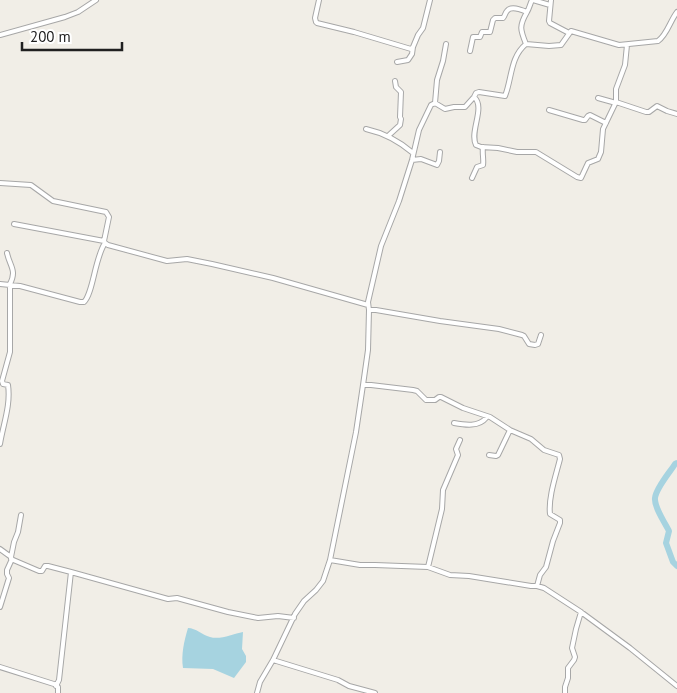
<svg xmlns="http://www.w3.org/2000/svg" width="677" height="693" font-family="'PT Sans',sans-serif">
  <rect width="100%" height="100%" fill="#f1eee7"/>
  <path fill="#a6d3e0" d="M188,628C196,628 202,635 210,637C220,640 233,634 243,632L242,649L246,656V662L234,678L213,669L183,668C181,655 184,641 188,628Z"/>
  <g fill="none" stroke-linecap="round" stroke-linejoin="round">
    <path stroke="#a6d3e0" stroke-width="6" d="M677,463L675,464C670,472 656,488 655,498C654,507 665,523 669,531L666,543L673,562L677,566"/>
    <defs>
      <path id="minor" d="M319,0L315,18L316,22L317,23L354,32L411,49L413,47L418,35L423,28L430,0
        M533,0L550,5
        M551,0L549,21L550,23L569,33
        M0,35L65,17L78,12L96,0
        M526,44C520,29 519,26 527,12C529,9 530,4 532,0
        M470,51L473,37H480L482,32H490L493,20L495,18H503C505,16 505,13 507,11C511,5 522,10 527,12
        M397,62L408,60L412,54L413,47
        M474,97C486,107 469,132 476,145L481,147L498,148L517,152H536L577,177L581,178L588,163L598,159L601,152L603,129L616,102V89L625,65L627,45
        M598,98L616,103
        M616,102L646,112H649L657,106L667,111L677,114
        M435,103L437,80L443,61L446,44
        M549,110L583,120H585L588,116L590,115L606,123
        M366,129C384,133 399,141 413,153
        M388,136L400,125L401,119L400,117L401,92L396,87L395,81
        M412,160L421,159L437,165L439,161L440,152
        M472,178L477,167L483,165C484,160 482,154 483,147
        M0,183L31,185L53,201L106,212L109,217L104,241L105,243L108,245L167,261L187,259L212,264L273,278L368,305
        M14,224L104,241
        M0,284L20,286L80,302H84C93,294 95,257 105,243
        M369,310H376L440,321L499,329L522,335L524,336L529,344L535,345L538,344L541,335
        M363,385H371L413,390L417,391L426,400H435L439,397H441L463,408L490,417L510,430L531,439L544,450L559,455L560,459C556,475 548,498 550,514L560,520V523L553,541L546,567L540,575L537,586
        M454,423C465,425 479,427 486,418V416
        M0,444C3,425 11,405 8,385L3,384L2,381L10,352V284C17,270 10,267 7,253
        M489,455L496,456L498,455L510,430
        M0,549L11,557V559L39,571H42L45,566H48L71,572
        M11,557L14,542L18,532L21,515
        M330,560L360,565H375L428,567L450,575L469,576L531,586H537L544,588L581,612L630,648L677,686
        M428,567L442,509L443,490L458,455L456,449L460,440
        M0,607L9,578L7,574V570L12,559
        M273,660L338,680L349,686L375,693
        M0,667L57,685L56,686L58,687V693
        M56,686L59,680L71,572L168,599L177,598L228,612L258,618L278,616L294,618
        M257,693L260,682L273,660L295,614L304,601L316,590L323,581L330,560L356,432L363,385L368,350L369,310L368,302L381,246L399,201L412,160L419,130L431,105L435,103L445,109L454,107H465L474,97L476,93L479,92L505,96C512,79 510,57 526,44L549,46L561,45L571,31L619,45L658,41C667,35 670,21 677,12
        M565,693V687L568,678V668L574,660L575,657L572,648L576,629L581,612"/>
    </defs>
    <use href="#minor" stroke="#a7a7a7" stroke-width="6"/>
    <use href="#minor" stroke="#fff" stroke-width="4"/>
  </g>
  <path d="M22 42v8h100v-8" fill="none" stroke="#202020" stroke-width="2.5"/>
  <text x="30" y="42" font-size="15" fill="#202020" stroke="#ffffff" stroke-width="4" paint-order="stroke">200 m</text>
</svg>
